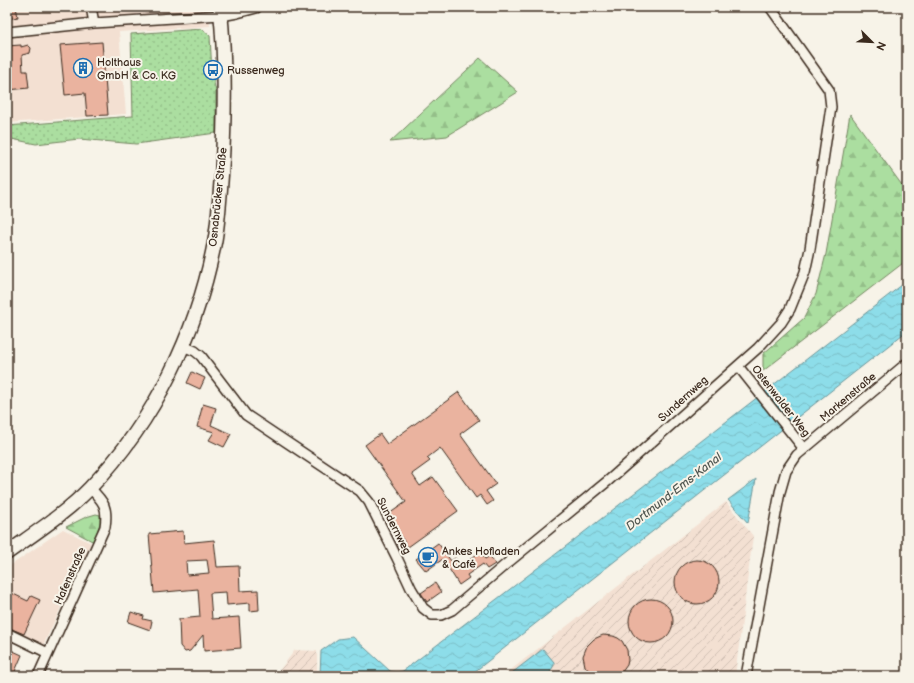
<svg xmlns="http://www.w3.org/2000/svg" width="914" height="683" font-family="'Balsamiq Sans',sans-serif">
  <defs>
    <pattern id="industrial-furrows" width="10" height="10" patternUnits="userSpaceOnUse"><rect width="10" height="10" fill="#f3e0d2"/><path d="M-1 1l2-2M0 10L10 0M9 11l2-2" fill="none" stroke="#d1c0b4"/></pattern>
    <pattern id="grass-dots" width="8" height="8" patternUnits="userSpaceOnUse"><rect width="8" height="8" fill="#abdea0"/><path d="M2 2h.1M6 6h.1" fill="none" stroke="#94bf89" stroke-width="1.8" stroke-linecap="round"/></pattern>
    <pattern id="forest-firs" width="22" height="20" patternUnits="userSpaceOnUse"><rect width="22" height="20" fill="#abdea0"/><path d="M5 1l3.5 6h-7zM16 11l3.5 6h-7z" fill="#94bf89"/></pattern>
    <pattern id="water-waves" width="16" height="10" patternUnits="userSpaceOnUse"><rect width="16" height="10" fill="#8ddde9"/><path d="M0 5q4-4 8 0t8 0" fill="none" stroke="#7bbec7"/></pattern>
  </defs>
  <rect width="100%" height="100%" fill="#f7f3e8"/>
  <filter id="ink" filterUnits="userSpaceOnUse"><feTurbulence type="fractalNoise" baseFrequency=".025" numOctaves="2"/><feDisplacementMap in="SourceGraphic" scale="8" xChannelSelector="R" yChannelSelector="G"/><feConvolveMatrix kernelMatrix="1 2 1 2 8 2 1 2 1" color-interpolation-filters="sRGB"/></filter>
  <g filter="url(#ink)">
    <path fill="#f3e0d2" d="M7,7H208L210,26L119,32L126,114L7,123Z
      M63,529L91,543L43,646L7,629V568Z"/>
    <path fill="url(#industrial-furrows)" d="M726,502L753,536L735,676H503Z
      M295,650L317,651V676H275Z"/>
    <path fill="url(#grass-dots)" stroke="#73845f" d="M202,29L210,36L212,73L216,92V133L136,144L79,139L36,144L7,138V126L133,116L131,34Z"/>
    <path fill="url(#forest-firs)" stroke="#73845f" d="M480,58L518,92L447,136L390,142Z
      M850,114L907,192V260L763,371V354L804,318L816,294L826,254Z
      M96,514L100,515V523L94,542L66,527L86,517Z"/>
    <path fill="url(#water-waves)" stroke="#6c9598" d="M907,281V331L469,676H320L321,651L338,639L353,637L390,671L396,673L403,671L565,547Z
      M756,479L748,523L728,500Z
      M543,649L554,662V665L548,676H508Z"/>
    <path fill="#eab39f" stroke="#3b2a1e" fill-rule="evenodd" d="M7,7H16L18,17L7,19Z
      M102,42L108,115L87,116L85,93L65,95L60,45Z
      M21,45V47L28,45L31,48L30,53L22,55L23,71H27L29,88L7,90V46Z
      M192,372L205,378L200,389L187,383Z
      M459,392L479,420L460,434L496,484L486,491L493,501L487,505L480,495L476,498L440,448L427,458L430,461L412,474L420,486L433,477L458,511L408,547L386,516L406,502L365,445L380,434L387,444Z
      M203,404L216,408L211,425L231,434L224,447L209,440L214,432L197,427Z
      M183,531L184,543L214,540L217,567L239,566L240,591L258,590L259,610L250,611V603L227,605L226,592L210,593L212,619L239,617L241,648L204,651L203,635L190,651L185,652L180,646L179,619L200,617L198,589L154,593L149,534ZM207,560L209,573L187,575L186,561Z
      M438,543L451,561L455,558L462,565L480,552L485,559L490,556L495,564L487,569L483,564L467,575L469,578L459,585L443,559L426,571L416,559Z
      M675 582a22 22 0 1 1 44 0a22 22 0 1 1-44 0Z
      M435,583L441,592L427,602L421,593Z
      M7,591L28,601L31,596L40,600L24,634L7,627Z
      M629 621a22 22 0 1 1 44 0a22 22 0 1 1-44 0Z
      M131,612L144,616L143,619L152,621L150,630L128,622Z
      M603,635L613,636L618,638L622,641L627,650L628,660L627,665L619,676H593L585,666L583,656L587,646L594,639Z
      M11,650L22,655L13,676H7V652L9,653Z"/>
    <g fill="none" stroke-linecap="round" stroke-linejoin="round">
      <defs>
        <path id="minor" d="M91,7L94,23
          M7,32L94,23L221,15
          M183,346L195,351L201,356L246,415L360,491L369,502L397,558L411,588L423,608L432,615H441L452,610L505,565L609,480L758,348L781,323L790,309L805,272L810,249L831,107L829,90L770,7
          M738,366L804,449
          M7,633L48,653
          M38,676L105,527C108,507 104,502 90,488
          M746,676L780,492L786,471L797,455L907,363"/>
        <path id="tertiary" d="M221,15L237,12L256,7"/>
        <path id="secondary" d="M7,553C35,533 66,513 90,488C155,421 198,331 215,240C219,217 220,193 222,169C225,115 226,61 220,7"/>
      </defs>
      <use href="#minor" stroke="#3b2a1e" stroke-width="12"/>
      <use href="#tertiary" stroke="#3b2a1e" stroke-width="14"/>
      <use href="#secondary" stroke="#3b2a1e" stroke-width="16"/>
      <use href="#minor" stroke="#f7f3e8" stroke-width="9"/>
      <use href="#tertiary" stroke="#f7f3e8" stroke-width="11"/>
      <use href="#secondary" stroke="#f7f3e8" stroke-width="13"/>
    </g>
  </g>
  <defs>
    <symbol id="building-ring" viewBox="-11 -11 22 22"><circle r="9.5" fill="#f7f3e8" stroke="#1f6fb2" stroke-width="1.5"/><path d="M-4-6H4V6H1V3H-1V6H-4ZM-2.5-4.3h1.7v1.8h-1.7ZM.8-4.3h1.7v1.8H.8ZM-2.5-1h1.7V.8h-1.7ZM.8-1h1.7V.8H.8Z" fill="#1f6fb2"/></symbol>
    <symbol id="bus-ring" viewBox="-11 -11 22 22"><circle r="9.5" fill="#f7f3e8" stroke="#1f6fb2" stroke-width="1.5"/><path d="M-5-6H5V4H4V6H2V4H-2V6H-4V4H-5ZM-3.5-4V0h7V-4ZM-3.5 1.2v1.5H-2V1.2ZM2 1.2v1.5H3.5V1.2Z" fill="#1f6fb2"/></symbol>
    <symbol id="cafe-ring" viewBox="-11 -11 22 22"><circle r="9.5" fill="#f7f3e8" stroke="#1f6fb2" stroke-width="1.5"/><path d="M-5.5-4.5H6V0H3Q3 3.5 0 3.5H-2.5Q-5.5 3.5-5.5 0ZM3-3.2v2h1.7v-2ZM-6 4.5H4V6H-6Z" fill="#1f6fb2"/></symbol>
  </defs>
  <g fill-rule="evenodd">
    <use href="#building-ring" x="72" y="57" width="22" height="22"/>
    <use href="#bus-ring" x="202" y="59" width="22" height="22"/>
    <use href="#cafe-ring" x="417" y="546" width="22" height="22"/>
  </g>
  <g text-anchor="middle" dominant-baseline="central" stroke-width="4" stroke-linejoin="round" paint-order="stroke">
    <g font-size="11" fill="#3b2a1e" stroke="#f7f3e8" text-anchor="start">
      <text x="97" y="62">Holthaus<tspan x="97" dy="13">GmbH &amp; Co. KG</tspan></text>
      <text x="227" y="70">Russenweg</text>
      <text x="442" y="551">Ankes Hofladen<tspan x="442" dy="13">&amp; Café</tspan></text>
    </g>
    <g font-size="11" fill="#3b2a1e" stroke="#f7f3e8">
      <text transform="translate(218 197) rotate(-84)">Osnabrücker Straße</text>
      <text transform="translate(848 397) rotate(-40)">Markenstraße</text>
      <text transform="translate(683 399) rotate(-42)">Sundernweg</text>
      <text transform="translate(781 401) rotate(52)">Ostenwalder Weg</text>
      <text transform="translate(394 526) rotate(63)">Sundernweg</text>
      <text transform="translate(70 576) rotate(-66)">Hafenstraße</text>
    </g>
    <g font-size="12" font-style="italic" fill="#505751" stroke="#f7f3e8">
      <text transform="translate(674 492) rotate(-38)">Dortmund-Ems-Kanal</text>
    </g>
  </g>
  <rect width="914" height="683" fill="none" stroke="#f7f3e8" stroke-width="24"/>
  <rect x="12" y="12" width="890" height="659" fill="none" stroke="#3b2a1e" stroke-width="1.5" filter="url(#ink)"/>
  <g transform="translate(872 42) rotate(114)" stroke="#f7f3e8" stroke-width="3" paint-order="stroke">
  <path d="M0-3L7 15L0 10L-7 15Z" fill="#3b2a1e"/>
  <text y="-6" font-size="11" font-weight="bold" text-anchor="middle" fill="#3b2a1e">N</text>
  </g>
</svg>
